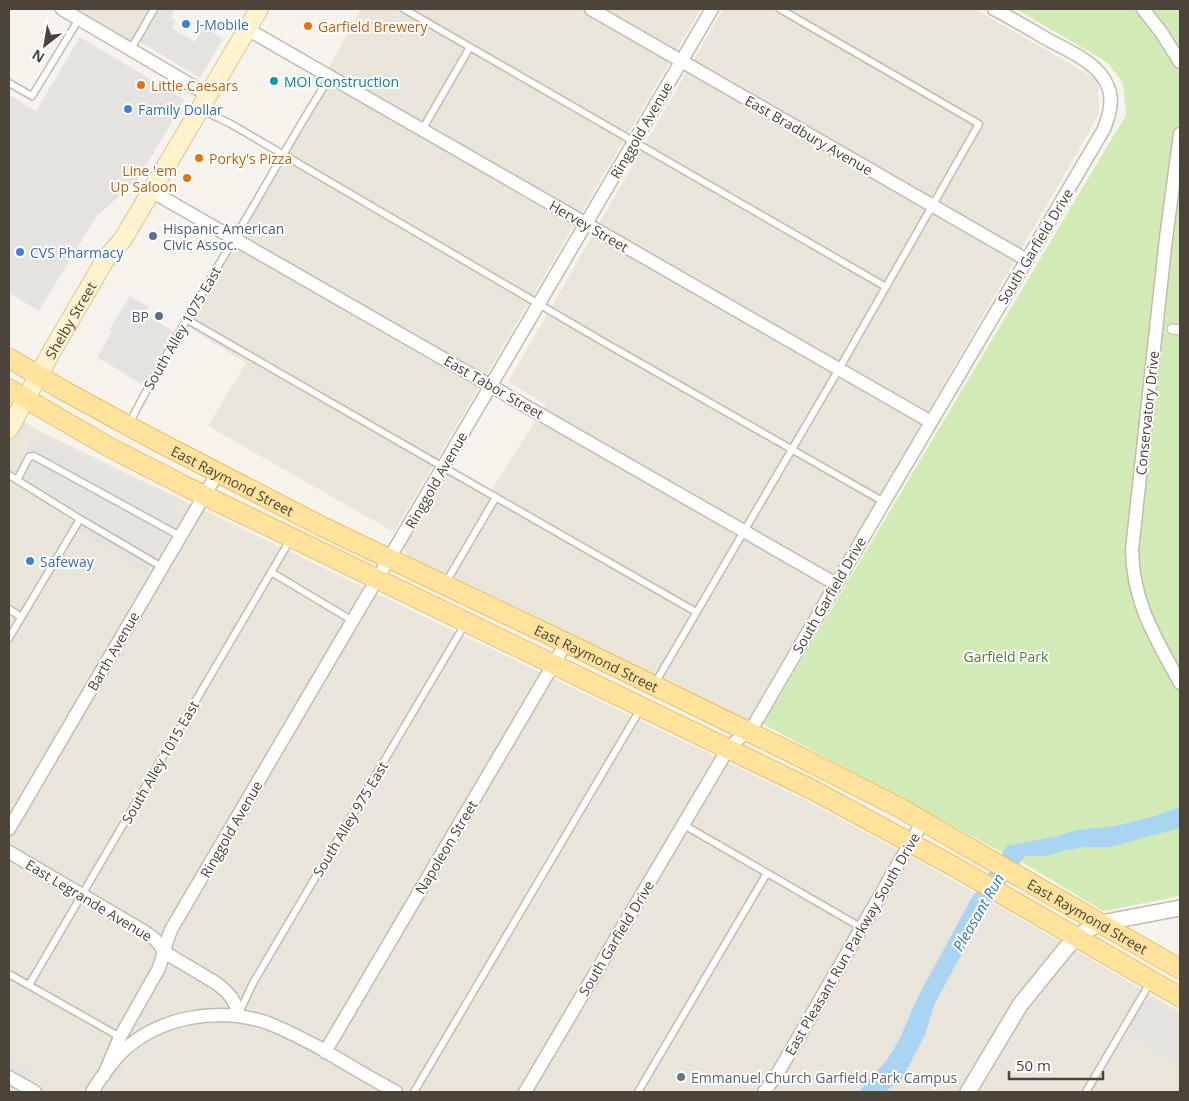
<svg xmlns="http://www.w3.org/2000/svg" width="1189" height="1101" font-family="'Open Sans',sans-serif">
  <rect width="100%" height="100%" fill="#f6f3ec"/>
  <path fill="#eae5da" d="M76,9H156L136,44Z
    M361,9H701L394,532L208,426L246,363L187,326Z
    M723,9H975L1098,80L1099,114L749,723L410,561L403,547L445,473L487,497L546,404L508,382Z
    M9,412L37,430L805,800L919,861L1068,946L1180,1012V1092H9Z"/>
  <path fill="#d2eab5" d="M1016,9H1180V896L1103,911L1035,870L763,724L1126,115L1123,83L1107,62Z"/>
  <path fill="#e5e3e0" d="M159,9H173L175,10L171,18L176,21L172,28L195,42L204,27L223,39L200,78L139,41Z
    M80,37L185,100L138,179L96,217L39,311L9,293V95L36,111Z
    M130,296L149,307L145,315L175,332L143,385L97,357L112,332L109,330Z
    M43,438L169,496L177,511L174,525L146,572L71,527L74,520L9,481L33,439Z
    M1147,996L1180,1016V1066L1125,1033Z
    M9,1056L35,1071L23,1092L9,1083Z"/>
  <path fill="#a9d4f2" d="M1180,807V828L1110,847H1085L1062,851L1047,856H1025L989,907L972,935L934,1005L925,1035L902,1079L885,1092H859L871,1077L887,1060L899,1040L918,997L971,899L1007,846L1058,836L1077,830L1115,826L1152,817Z"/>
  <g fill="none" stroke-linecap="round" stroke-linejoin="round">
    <defs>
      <path id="service" d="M404,9L886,287
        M131,49L154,9
        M9,83L32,96L79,19
        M202,110L231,124L607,344L884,502
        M422,130L470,47
        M186,319L443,467L696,612
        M129,424C163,357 203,292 241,227C271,177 298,126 330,77
        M9,475L17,480
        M162,567L80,519L17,480L29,457L34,456L180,536
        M271,572L353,621
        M445,584L496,497
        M9,609L21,617
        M9,638L80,519
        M654,685L839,369L979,124L780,9
        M684,825L862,928
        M9,974L120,1037
        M29,985L290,540
        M239,1013L253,983L465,624
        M414,1092L641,708
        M638,1092L767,873
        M1086,1092L1151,981"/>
      <path id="pedestrian" d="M1172,329L1180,330"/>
      <path id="minor" d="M62,9L208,95
        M591,9L1027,260
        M1143,9L1161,32L1180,62
        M247,29L931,422
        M1180,134L1166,238L1132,550C1133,604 1156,638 1180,683
        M151,191L836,584
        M9,829L218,472
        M9,852L145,932C154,938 159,942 164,952
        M164,952L216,983C228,992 237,1001 238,1016
        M325,1052L566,643
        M104,1075L120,1037L158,970C164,956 165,942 172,928L712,9
        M9,1077L35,1092
        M92,1092C100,1079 109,1066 119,1055C157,1016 219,1006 268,1023C286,1030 303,1039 320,1048C345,1063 370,1078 396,1092
        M525,1092L728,749L755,723L884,502L1104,129C1109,116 1114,100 1108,87C1099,62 1066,50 1045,38C1028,28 1011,18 994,9
        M764,1092L776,1076L797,1040L923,821"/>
      <path id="tertiary" d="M968,1092L1020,1005L1067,947L1076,938L1087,930L1101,923L1180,908"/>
      <g id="secondary">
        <path id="s1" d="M9,429L52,351L105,260L123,239L259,9"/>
      </g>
      <g id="primary">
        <path id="s2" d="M9,358L61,389L149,437L323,527L575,647L790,752L900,808L1180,969"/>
        <path d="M9,389L109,447L187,487L813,790L953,866L1180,997"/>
      </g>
    </defs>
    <use href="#service" stroke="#c2bbae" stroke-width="9"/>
    <use href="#pedestrian" stroke="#c2bbae" stroke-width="11"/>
    <use href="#minor" stroke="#c2bbae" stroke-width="15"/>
    <use href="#tertiary" stroke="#c2bbae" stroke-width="18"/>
    <use href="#secondary" stroke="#d6c79b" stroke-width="20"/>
    <use href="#primary" stroke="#e6c16a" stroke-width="21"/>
    <use href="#service" stroke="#fff" stroke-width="6"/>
    <use href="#pedestrian" stroke="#fff" stroke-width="9"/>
    <use href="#minor" stroke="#fff" stroke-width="12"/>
    <use href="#tertiary" stroke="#fff" stroke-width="15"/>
    <use href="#secondary" stroke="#fff3cd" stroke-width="18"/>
    <use href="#primary" stroke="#ffe39c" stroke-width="19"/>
  </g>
  <g fill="#3f7fe0" stroke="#fff" stroke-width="2">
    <circle cx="186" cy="24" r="5"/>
    <circle cx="128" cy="109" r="5"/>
    <circle cx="20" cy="252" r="5"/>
    <circle cx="30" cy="561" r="5"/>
  </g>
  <g fill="#e8710a" stroke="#fff" stroke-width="2">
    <circle cx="308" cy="26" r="5"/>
    <circle cx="141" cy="85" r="5"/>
    <circle cx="199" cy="158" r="5"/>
    <circle cx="187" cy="178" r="5"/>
  </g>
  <circle fill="#0f9aa8" stroke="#fff" stroke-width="2" cx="274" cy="81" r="5"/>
  <g fill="#5c6f8a" stroke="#fff" stroke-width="2">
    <circle cx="153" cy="236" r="5"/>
    <circle cx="159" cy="316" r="5"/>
  </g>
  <circle fill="#6b7280" stroke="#fff" stroke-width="2" cx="681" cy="1077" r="5"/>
  <g text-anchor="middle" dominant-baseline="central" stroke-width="4" stroke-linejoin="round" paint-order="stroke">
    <g font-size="14" fill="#366cbe" stroke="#fff" text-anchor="start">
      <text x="196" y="24">J-Mobile</text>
      <text x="138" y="109">Family Dollar</text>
      <text x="30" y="252">CVS Pharmacy</text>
      <text x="40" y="561">Safeway</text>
    </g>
    <g font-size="14" fill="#c56008" stroke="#fff" text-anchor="start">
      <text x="318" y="26">Garfield Brewery</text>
      <text x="151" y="85">Little Caesars</text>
      <text x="209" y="158">Porky's Pizza</text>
      <text x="177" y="170" text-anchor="end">Line 'em<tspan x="177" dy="16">Up Saloon</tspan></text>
    </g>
    <g font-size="14" fill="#0d838f" stroke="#fff" text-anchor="start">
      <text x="284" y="81">MOI Construction</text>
    </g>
    <g font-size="14" fill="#4b4439" stroke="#fff">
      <text transform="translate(641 130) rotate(-60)">Ringgold Avenue</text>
      <text transform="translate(809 135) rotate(30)">East Bradbury Avenue</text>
      <text transform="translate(589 226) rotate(30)">Hervey Street</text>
      <text transform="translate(1035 246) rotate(-59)">South Garfield Drive</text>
      <text stroke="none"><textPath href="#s1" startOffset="125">Shelby Street</textPath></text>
      <text transform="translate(182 328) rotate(-60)">South Alley 1075 East</text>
      <text transform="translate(494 387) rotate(30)">East Tabor Street</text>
      <text transform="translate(1147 413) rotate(-84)">Conservatory Drive</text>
      <text stroke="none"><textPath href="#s2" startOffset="255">East Raymond Street</textPath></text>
      <text transform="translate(436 480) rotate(-60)">Ringgold Avenue</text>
      <text transform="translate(829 595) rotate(-60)">South Garfield Drive</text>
      <text transform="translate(113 651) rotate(-60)">Barth Avenue</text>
      <text stroke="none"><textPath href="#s2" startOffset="660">East Raymond Street</textPath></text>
      <text transform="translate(160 762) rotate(-60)">South Alley 1015 East</text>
      <text transform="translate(350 819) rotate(-59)">South Alley 975 East</text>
      <text transform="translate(231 829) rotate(-60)">Ringgold Avenue</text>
      <text transform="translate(446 847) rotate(-59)">Napoleon Street</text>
      <text transform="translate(89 900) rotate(31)">East Legrande Avenue</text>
      <text stroke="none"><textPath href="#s2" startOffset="1215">East Raymond Street</textPath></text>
      <text transform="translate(616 938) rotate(-59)">South Garfield Drive</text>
      <text transform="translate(852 944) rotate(-60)">East Pleasant Run Parkway South Drive</text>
    </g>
    <g font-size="14" fill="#4e5e75" stroke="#fff" text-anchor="start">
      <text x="163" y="228">Hispanic American<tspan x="163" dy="16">Civic Assoc.</tspan></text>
      <text x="149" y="316" text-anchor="end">BP</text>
    </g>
    <g font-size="14" fill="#4a7f2a" stroke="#fff">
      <text x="1006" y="656">Garfield Park</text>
    </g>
    <g font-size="14" fill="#5b616d" stroke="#fff" text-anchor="start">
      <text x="691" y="1077">Emmanuel Church Garfield Park Campus</text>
    </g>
    <g font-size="15" font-style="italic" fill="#2e7ab2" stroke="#fff">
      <text transform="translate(978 912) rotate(-60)">Pleasant Run</text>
    </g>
  </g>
  <rect width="1189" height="1101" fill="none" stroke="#4b4439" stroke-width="20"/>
  <g transform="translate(45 45) rotate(211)" stroke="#ffffff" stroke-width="4" paint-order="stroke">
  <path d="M0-4L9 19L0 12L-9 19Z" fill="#4b4439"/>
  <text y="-8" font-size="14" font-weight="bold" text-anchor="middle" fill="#4b4439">N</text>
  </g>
  <path d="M1009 1071v8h94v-8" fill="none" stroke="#4b4439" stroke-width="2.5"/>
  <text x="1016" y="1071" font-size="15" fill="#4b4439" stroke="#ffffff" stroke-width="4" paint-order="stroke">50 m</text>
</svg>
